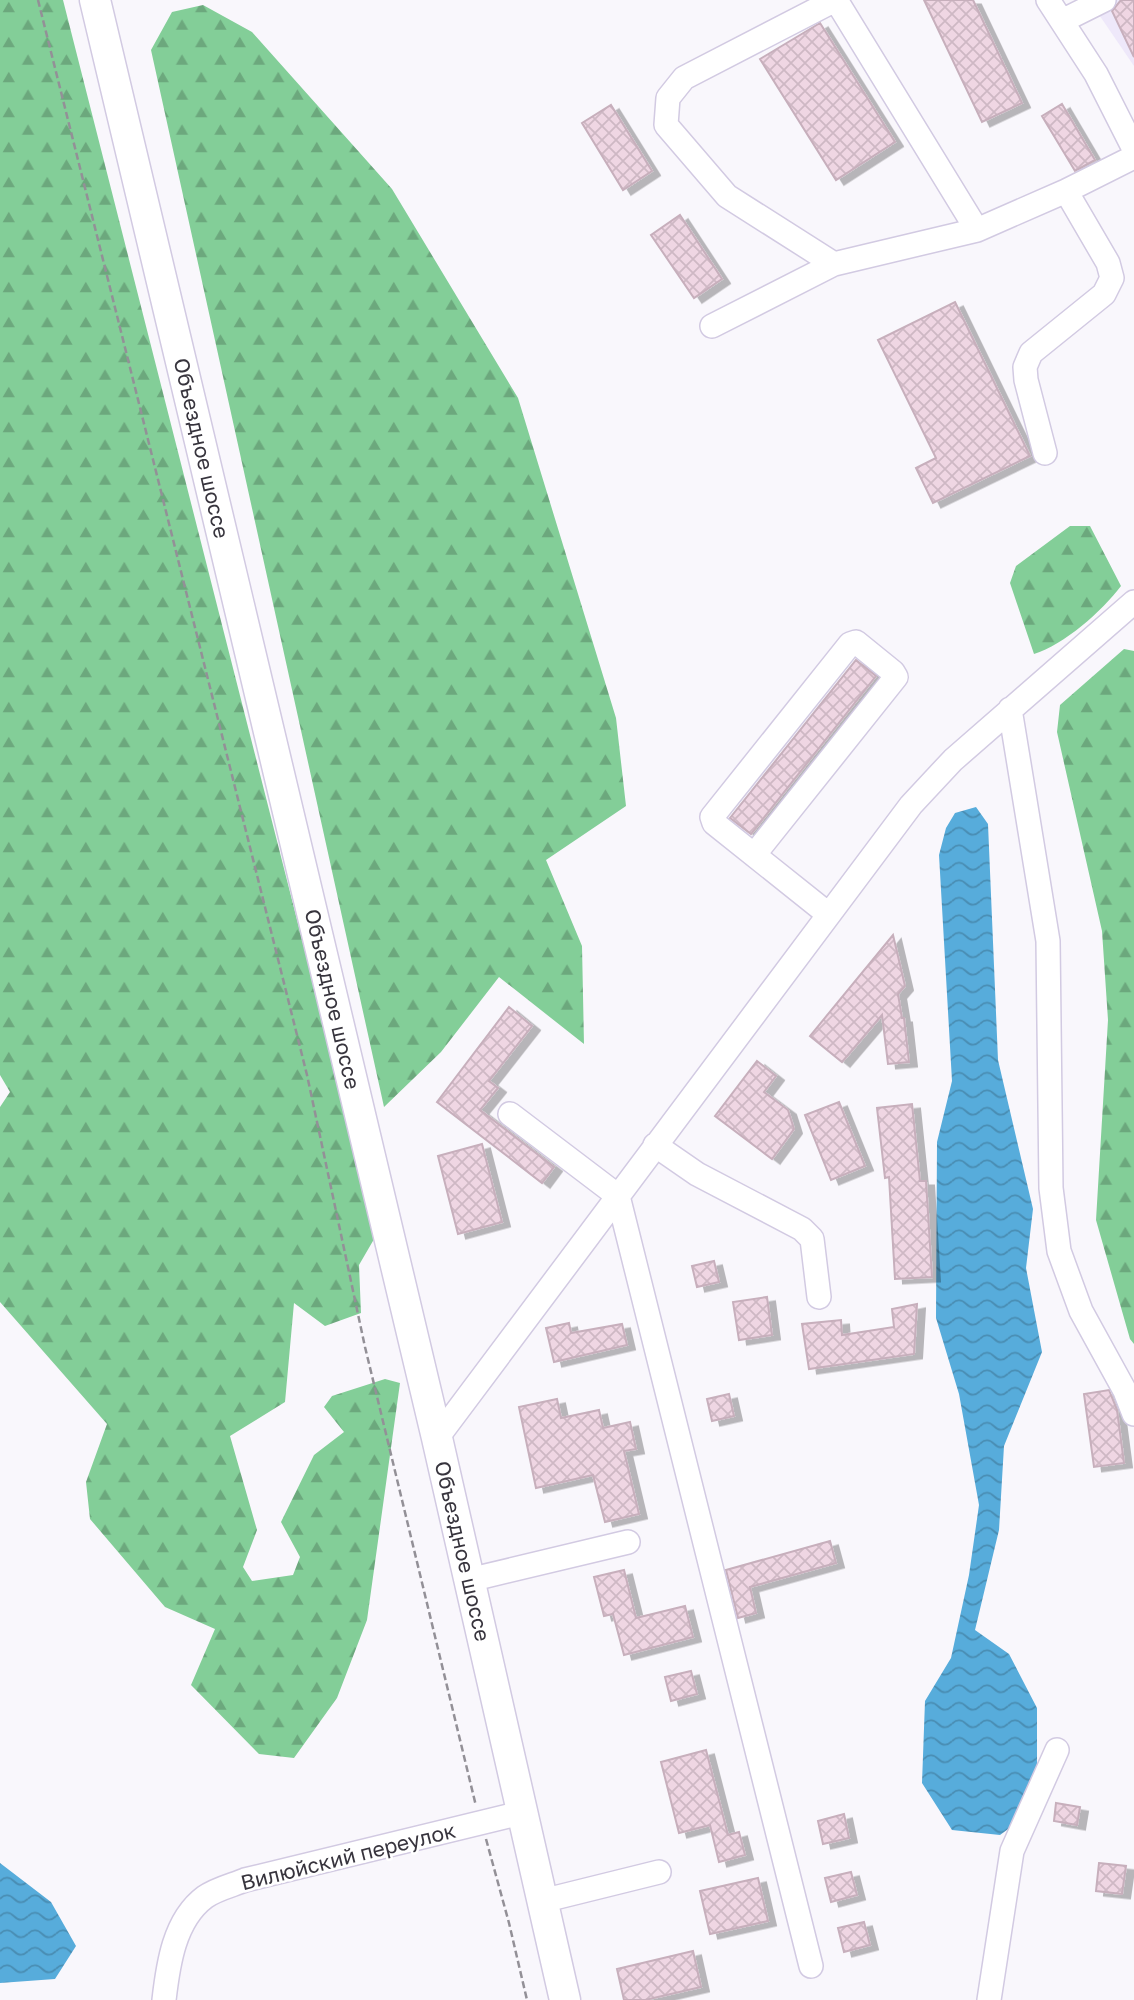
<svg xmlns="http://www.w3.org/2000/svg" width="1134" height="2000" font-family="'Golos Text',sans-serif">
  <defs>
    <pattern id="forest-firs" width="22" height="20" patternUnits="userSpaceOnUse" patternTransform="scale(1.75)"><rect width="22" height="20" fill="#83ce98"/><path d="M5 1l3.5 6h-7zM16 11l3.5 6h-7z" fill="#6ca87d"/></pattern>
    <pattern id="water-waves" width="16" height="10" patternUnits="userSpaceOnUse" patternTransform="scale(1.75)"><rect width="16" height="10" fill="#57acdb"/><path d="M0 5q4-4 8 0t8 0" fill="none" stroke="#498db3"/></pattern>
    <pattern id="building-cross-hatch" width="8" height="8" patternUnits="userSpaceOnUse" patternTransform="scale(1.75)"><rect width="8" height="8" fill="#efd6e3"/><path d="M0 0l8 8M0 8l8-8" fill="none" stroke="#ceb8c4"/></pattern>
    <filter id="shadow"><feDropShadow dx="8" dy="4.5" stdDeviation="0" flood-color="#0004"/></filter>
  </defs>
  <rect width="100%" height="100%" fill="#f9f7fc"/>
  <path fill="#eee8fa" d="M1089,0H1134V66Z"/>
  <path fill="url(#forest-firs)" d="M0,0H63L377,1234L359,1265L361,1313L325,1326L294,1303L285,1402L230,1436L257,1530L243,1567L252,1581L293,1575L300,1557L281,1522L314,1455L344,1432L324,1407L332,1396L385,1379L400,1383L367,1620L337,1698L294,1758L259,1754L191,1685L215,1629L165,1607L90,1519L86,1482L107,1424L0,1302V1107L10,1092L0,1075Z
    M203,5L252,32L392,189L518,398L616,718L626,806L546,860L582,946L584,1044L499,977L441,1052L384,1107L151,50L172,12Z
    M1070,526H1090L1121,586C1102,611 1064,645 1034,654L1010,583L1016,566Z
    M1124,649L1134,651V1344L1130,1339L1096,1220L1108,1020L1102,931L1057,732L1060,705Z"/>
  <path fill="url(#water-waves)" d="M976,807L988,824L998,1060L1033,1209L1026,1268L1042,1352L1004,1446L999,1530L975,1630L1009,1654L1037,1708V1770L1015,1824L1000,1835L952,1830L922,1783L925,1701L951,1658L969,1575L979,1505L959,1394L936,1318L937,1142L952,1081L939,855L946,828L955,813Z
    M0,1863L51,1902L76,1946L55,1979L0,1983Z"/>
  <path fill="url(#building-cross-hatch)" stroke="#c7afbc" stroke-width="2" filter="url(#shadow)" d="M924,0H973L1022,103L982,122Z
    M1121,0H1134V57L1112,11Z
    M820,23L895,142L836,180L760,59Z
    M1062,104L1095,160L1075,171L1042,116Z
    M611,105L652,171L623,190L582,123Z
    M680,215L722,279L694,298L651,235Z
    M955,302L1030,456L933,503L916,468L936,458L878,340Z
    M856,660L876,676L751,834L730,818Z
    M893,935L905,986L898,994L902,1018H904L909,1062L888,1064L882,1015L842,1062L810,1036Z
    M509,1007L532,1026L489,1081L498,1088L480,1110L554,1167L542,1183L437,1102Z
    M757,1061L776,1076L764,1092L788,1110L794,1129L772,1159L715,1116Z
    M839,1102L865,1166L831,1180L805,1115Z
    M912,1104L920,1181H926L932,1277L895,1279L889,1177L885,1178L877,1108Z
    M482,1144L502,1222L458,1234L438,1156Z
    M714,1261L719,1282L697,1287L692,1266Z
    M767,1297L772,1335L739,1340L733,1302Z
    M917,1304L914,1354L809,1369L802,1324L841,1320L842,1335L894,1327L892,1309Z
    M569,1323L571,1333L622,1324L627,1345L554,1362L546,1328Z
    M1109,1390L1117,1410L1124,1463L1094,1467L1084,1394Z
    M729,1394L734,1416L712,1421L707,1399Z
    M557,1399L561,1418L599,1410L603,1428L630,1422L636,1449L624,1451L639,1514L605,1522L593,1475L536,1488L519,1407Z
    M830,1541L836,1563L750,1587L756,1613L738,1618L726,1570Z
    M624,1570L636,1618L685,1606L693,1637L624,1655L613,1614L604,1616L594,1577Z
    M691,1671L697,1694L671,1701L665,1677Z
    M706,1750L728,1835L739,1832L745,1855L719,1862L710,1825L679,1833L661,1762Z
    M1056,1803L1080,1807L1077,1825L1054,1821Z
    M844,1814L849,1838L823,1844L818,1821Z
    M1099,1863L1126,1866L1122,1894L1096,1891Z
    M851,1872L857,1895L831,1902L825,1878Z
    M758,1878L768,1921L710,1934L700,1891Z
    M864,1922L870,1945L844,1952L838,1928Z
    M693,1951L701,1987L645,2000H624L617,1969Z"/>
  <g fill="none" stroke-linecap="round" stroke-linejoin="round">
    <defs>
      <path id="minor" d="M836,0L977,230
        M1048,0L1096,74L1134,149
        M1062,21L1104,0
        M834,264L727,196L666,125L668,98L684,78L835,0
        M712,326L834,264L977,230L1066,191L1134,157
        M1045,453L1026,380L1025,367L1031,353L1104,294L1112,278L1108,263L1066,191
        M1010,709L1048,941L1051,1188L1059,1251L1081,1311L1125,1391L1134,1414
        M754,855L896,677L893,672L856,642L850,644L712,817L714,823L828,914
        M510,1114L618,1196L811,1966
        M655,1145L697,1174L802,1229L812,1239L819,1297
        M437,1438L911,805L953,760L1134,602
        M469,1580L628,1542
        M542,1901L659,1872
        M164,2000C168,1965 174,1920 205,1897C216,1889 233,1885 245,1880L521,1813
        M989,2000L1012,1851L1057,1750"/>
      <path id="major" d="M95,0L437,1438L565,2000"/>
    </defs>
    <use href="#minor" stroke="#d2cae2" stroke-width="26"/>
    <use href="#major" stroke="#d2cae2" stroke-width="33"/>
    <path stroke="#939097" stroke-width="2.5" stroke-dasharray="7 3.5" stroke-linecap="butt" d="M38,0L307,1075L365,1347L476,1806
      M486,1839L509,1923L527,2000"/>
    <use href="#minor" stroke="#fff" stroke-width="23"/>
    <use href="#major" stroke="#fff" stroke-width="30"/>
  </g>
  <g text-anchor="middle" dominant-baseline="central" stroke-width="5" stroke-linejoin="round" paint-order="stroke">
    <g font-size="21" fill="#37343d" stroke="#fff">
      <text transform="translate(202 448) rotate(77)">Объездное шоссе</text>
      <text transform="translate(333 999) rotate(77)">Объездное шоссе</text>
      <text transform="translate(463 1551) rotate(77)">Объездное шоссе</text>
      <text transform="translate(348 1856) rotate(-14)">Вилюйский переулок</text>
    </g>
  </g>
</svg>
